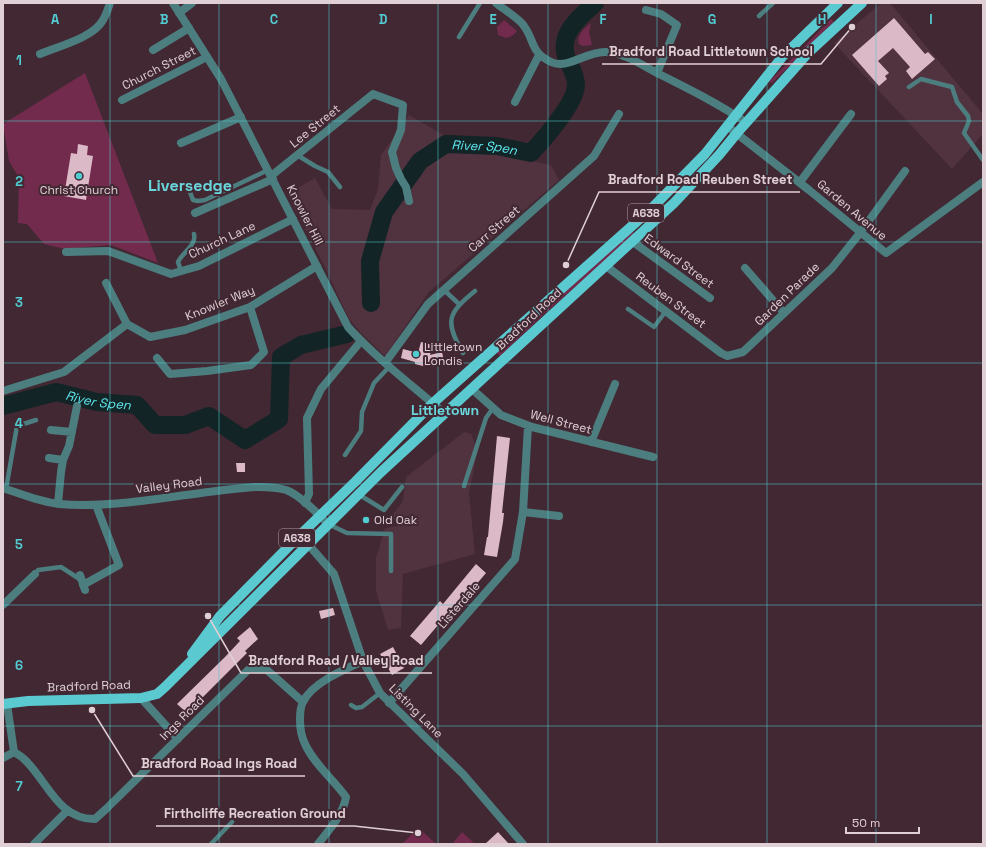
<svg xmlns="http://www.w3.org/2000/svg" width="986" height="847" font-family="'Space Grotesk',sans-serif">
  <rect width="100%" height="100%" fill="#422833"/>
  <path fill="#51323f" d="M881,3H890L983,114V134L952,169L834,43Z
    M409,115L447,137L474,149L524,159L551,165L559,180L429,292L385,356L361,333L349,319L323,263L287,194L315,178L332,209L370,210L378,189L381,155Z
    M464,432L471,434L478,450L469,493L475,554L403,574L401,628L388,630L376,591V558L385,528L398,526L397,521L391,517L403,501L406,477Z"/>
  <path fill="#732b4d" d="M831,19L834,22L772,83L769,82Z
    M504,20L517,31L512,36L506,38L498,35L497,27Z
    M591,23L589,32L592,45L583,46L579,44C576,35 584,29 591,23Z
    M85,73L158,263L111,245L65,249L44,244L27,224L18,223L19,178L9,161L3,124Z
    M632,231L635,235L544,314L500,356L495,351Z
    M418,828H419L436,844H402Z
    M462,832L475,844H452Z"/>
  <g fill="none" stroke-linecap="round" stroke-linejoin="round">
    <g stroke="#122425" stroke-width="18">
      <path id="s1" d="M371,303L370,261L384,212L420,161L446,144L497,146L531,153C543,140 576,103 576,85C576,74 569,65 566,56C559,33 580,17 595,3"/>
      <path id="s2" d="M3,406L56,392L97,402L137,405L155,425H185L209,416L245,440L279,419L281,357L301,345L347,334"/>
    </g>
  </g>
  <path fill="#dbb9c6" d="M894,18L925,54L928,52L935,59L912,79L906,71L910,67L893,48L878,61L889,73L885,76L887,79L879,86L852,55Z
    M78,144L88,146L87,155L93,156L86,200L64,196L71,153L77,154Z
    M421,342L433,345L430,355L442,352L444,361L427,365V367L415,364V362L401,358L403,349L418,353Z
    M497,436L510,438L502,513H504L503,522L497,557L484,555L487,537H488Z
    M236,463H245V472H237Z
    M476,564L486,573L458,606L456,604L421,645L410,636L440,601L443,604Z
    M333,608L335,615L321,619L319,611Z
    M250,627L258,639L245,651L247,653L187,713L177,704L225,657L240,641L237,638Z
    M393,647L404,668L392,675L380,654Z
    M498,832L509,844H485Z"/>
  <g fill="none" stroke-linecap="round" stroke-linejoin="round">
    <path stroke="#4c7e80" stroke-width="4.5" d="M759,16L773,3
      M459,37L480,3
      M909,87L921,79L952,87L957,102L968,116L969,121L964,133L983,160
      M297,155L315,166L328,172L340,187
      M187,184L193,200L198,201L205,200L268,170
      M181,271L178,262C182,253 197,245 194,234
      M444,290L459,304
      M628,309L654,327L666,311
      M463,353C444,321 448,313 475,291
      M345,455L361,431L362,412L374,383L389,367
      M464,486L486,418L493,408
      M6,489L17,426L36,420
      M358,494L384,510L402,487
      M328,524L347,533L391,534V571
      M38,570L61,567L81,580
      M351,705L356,708L362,707L380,693
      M211,844L232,822"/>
    <path stroke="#4c7e80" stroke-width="8" d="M496,3C503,9 520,19 524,26C535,41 530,52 551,62C568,70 586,51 606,52C625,53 642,65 659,74C689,89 719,104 747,123
      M646,10L661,14L677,25L657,73
      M179,13L192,3
      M153,50L189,28
      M40,54C59,46 93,38 103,20C106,15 108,9 110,3
      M122,100L207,57
      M515,102L539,55
      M727,126L809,190L886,253L983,182
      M181,143L241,117
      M271,176L373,94L403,105L401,130L392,152L396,168L401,179L406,187L409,201
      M800,182L851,114
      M195,213L273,179
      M633,242L710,298
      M66,252L108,251L171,274L199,266L293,219
      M606,266L721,353L727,356L743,352L832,268L860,233L905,171
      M745,268L784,313
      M106,283L127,324L150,337L185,330L250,307L317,266
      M157,358L170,374L207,371L251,365L264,352L250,307
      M385,363L428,304L594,156L619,114
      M472,389L501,415L532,427L653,457
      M3,391L64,372L127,324
      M51,430L72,432
      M591,442L615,384
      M49,458L63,460
      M3,488C21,494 40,502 59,504C106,508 154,499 201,493C228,490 259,483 286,490C299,494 318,514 328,524
      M305,503L309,494L307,418L321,389L361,341
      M58,504L61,472L63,460L69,446L77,406
      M523,512L559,516
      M80,575L85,590
      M83,585L119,565L96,505
      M3,605L35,574
      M141,698L178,739
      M389,703L515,559L523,512L528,426
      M7,704L14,752C17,754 21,756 24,759C47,780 58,820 95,819L106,809L249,669L267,670L303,702
      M3,758L14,752
      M34,844L67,811
      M318,844C329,830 343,815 346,797C333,779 314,764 305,744C301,736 300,728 300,720C300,713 300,707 303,702C312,683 345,669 363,661"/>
    <path stroke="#4c7e80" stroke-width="8" d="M173,3L221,79L348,327C377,359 412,385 445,414
      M300,535L334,574L363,661L380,693L463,774L523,844"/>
    <path stroke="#5acad0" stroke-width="10" d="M192,654L220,616L300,535L355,482L433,403L651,209L705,154L783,56L838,3
      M3,704L28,701L141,698L157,694L165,687L381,472L674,203L719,155L737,133L809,52L862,3"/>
  </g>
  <path fill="none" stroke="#51ccd2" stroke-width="1" stroke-opacity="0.55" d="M110,3V844M219,3V844M329,3V844M438,3V844M548,3V844M657,3V844M767,3V844M876,3V844M3,121H983M3,242H983M3,363H983M3,484H983M3,605H983M3,726H983"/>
  <g fill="#51ccd2" stroke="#422833" stroke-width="1.5">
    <circle cx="79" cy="176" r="4"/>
    <circle cx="416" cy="354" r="4"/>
    <circle cx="366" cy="520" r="4"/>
  </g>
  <g text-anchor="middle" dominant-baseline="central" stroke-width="4" stroke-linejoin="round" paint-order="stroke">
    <g fill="#422833" stroke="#b19da4" stroke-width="1">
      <rect x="628" y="204" width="36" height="18" rx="3"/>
      <rect x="279" y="529" width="36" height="18" rx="3"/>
    </g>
    <g font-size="11" font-weight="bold" fill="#e0cfd5">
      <text x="646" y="213">A638</text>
      <text x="297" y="538">A638</text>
    </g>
    <g font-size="12" fill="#e0cfd5" stroke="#422833">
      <text transform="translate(159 68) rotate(-27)">Church Street</text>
      <text transform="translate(315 126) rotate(-39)">Lee Street</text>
      <text transform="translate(852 210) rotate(40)">Garden Avenue</text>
      <text transform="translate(305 215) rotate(63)">Knowler Hill</text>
      <text transform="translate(494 229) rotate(-41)">Carr Street</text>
      <text transform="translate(222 240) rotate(-25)">Church Lane</text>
      <text transform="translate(679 261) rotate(36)">Edward Street</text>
      <text transform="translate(787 294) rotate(-44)">Garden Parade</text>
      <text transform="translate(671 300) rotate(37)">Reuben Street</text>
      <text transform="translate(220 303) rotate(-22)">Knowler Way</text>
      <text transform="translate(529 319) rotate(-43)">Bradford Road</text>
      <text transform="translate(561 422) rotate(15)">Well Street</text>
      <text transform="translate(169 485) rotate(-7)">Valley Road</text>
      <text transform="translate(459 605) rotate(-49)">Listerdale</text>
      <text transform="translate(89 686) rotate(-2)">Bradford Road</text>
      <text transform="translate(416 711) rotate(45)">Listing Lane</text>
      <text transform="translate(182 718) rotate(-45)">Ings Road</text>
    </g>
    <g font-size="12" fill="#e0cfd5" stroke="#422833" text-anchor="start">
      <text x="79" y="190" text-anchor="middle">Christ Church</text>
      <text x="424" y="347">Littletown<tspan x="424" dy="14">Londis</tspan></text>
      <text x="374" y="520">Old Oak</text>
    </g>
    <g font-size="13" font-style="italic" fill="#5de8ef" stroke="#422833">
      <text stroke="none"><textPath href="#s1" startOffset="225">River Spen</textPath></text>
      <text stroke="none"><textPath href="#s2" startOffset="98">River Spen</textPath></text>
    </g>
    <g font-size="14" font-weight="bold" fill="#69d6db" stroke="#422833">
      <text x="445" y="410">Littletown</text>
    </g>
    <g font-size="16" font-weight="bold" fill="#69d6db" stroke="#422833">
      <text x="190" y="185">Liversedge</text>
    </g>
  </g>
  <g font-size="13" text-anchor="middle" font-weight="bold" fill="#51ccd2" stroke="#422833" stroke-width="4" stroke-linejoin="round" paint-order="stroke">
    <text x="55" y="24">A</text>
    <text x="164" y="24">B</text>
    <text x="274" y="24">C</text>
    <text x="383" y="24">D</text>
    <text x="493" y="24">E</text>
    <text x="603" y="24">F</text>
    <text x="712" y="24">G</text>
    <text x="822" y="24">H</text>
    <text x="931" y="24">I</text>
    <text x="19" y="65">1</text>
    <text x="19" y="186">2</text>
    <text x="19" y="307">3</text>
    <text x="19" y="428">4</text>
    <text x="19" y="549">5</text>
    <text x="19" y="670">6</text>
    <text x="19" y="791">7</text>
  </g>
  <path fill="none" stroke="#e0cfd5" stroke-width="1.5" d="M852 27L821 64H602M566 265L599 192H800M208 616L241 673H432M92 710L133 776H305M418 833L354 826H156"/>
  <g fill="#e0cfd5" stroke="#422833" stroke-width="1.5">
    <circle cx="852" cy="27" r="4"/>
    <circle cx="566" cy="265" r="4"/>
    <circle cx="208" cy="616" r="4"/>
    <circle cx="92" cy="710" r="4"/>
    <circle cx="418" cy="833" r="4"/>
  </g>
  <g font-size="13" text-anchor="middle" font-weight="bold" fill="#e0cfd5" stroke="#422833" stroke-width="4" stroke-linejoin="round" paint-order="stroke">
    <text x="711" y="56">Bradford Road Littletown School</text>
    <text x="700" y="184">Bradford Road Reuben Street</text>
    <text x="336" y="665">Bradford Road / Valley Road</text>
    <text x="219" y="768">Bradford Road Ings Road</text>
    <text x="255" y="818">Firthcliffe Recreation Ground</text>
  </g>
  <rect width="986" height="847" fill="none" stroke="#e0cfd5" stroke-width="8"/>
  <path d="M846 827v6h73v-6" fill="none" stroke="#e0cfd5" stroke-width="2"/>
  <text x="852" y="827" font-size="12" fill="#e0cfd5" stroke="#422833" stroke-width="3" paint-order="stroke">50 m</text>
</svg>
